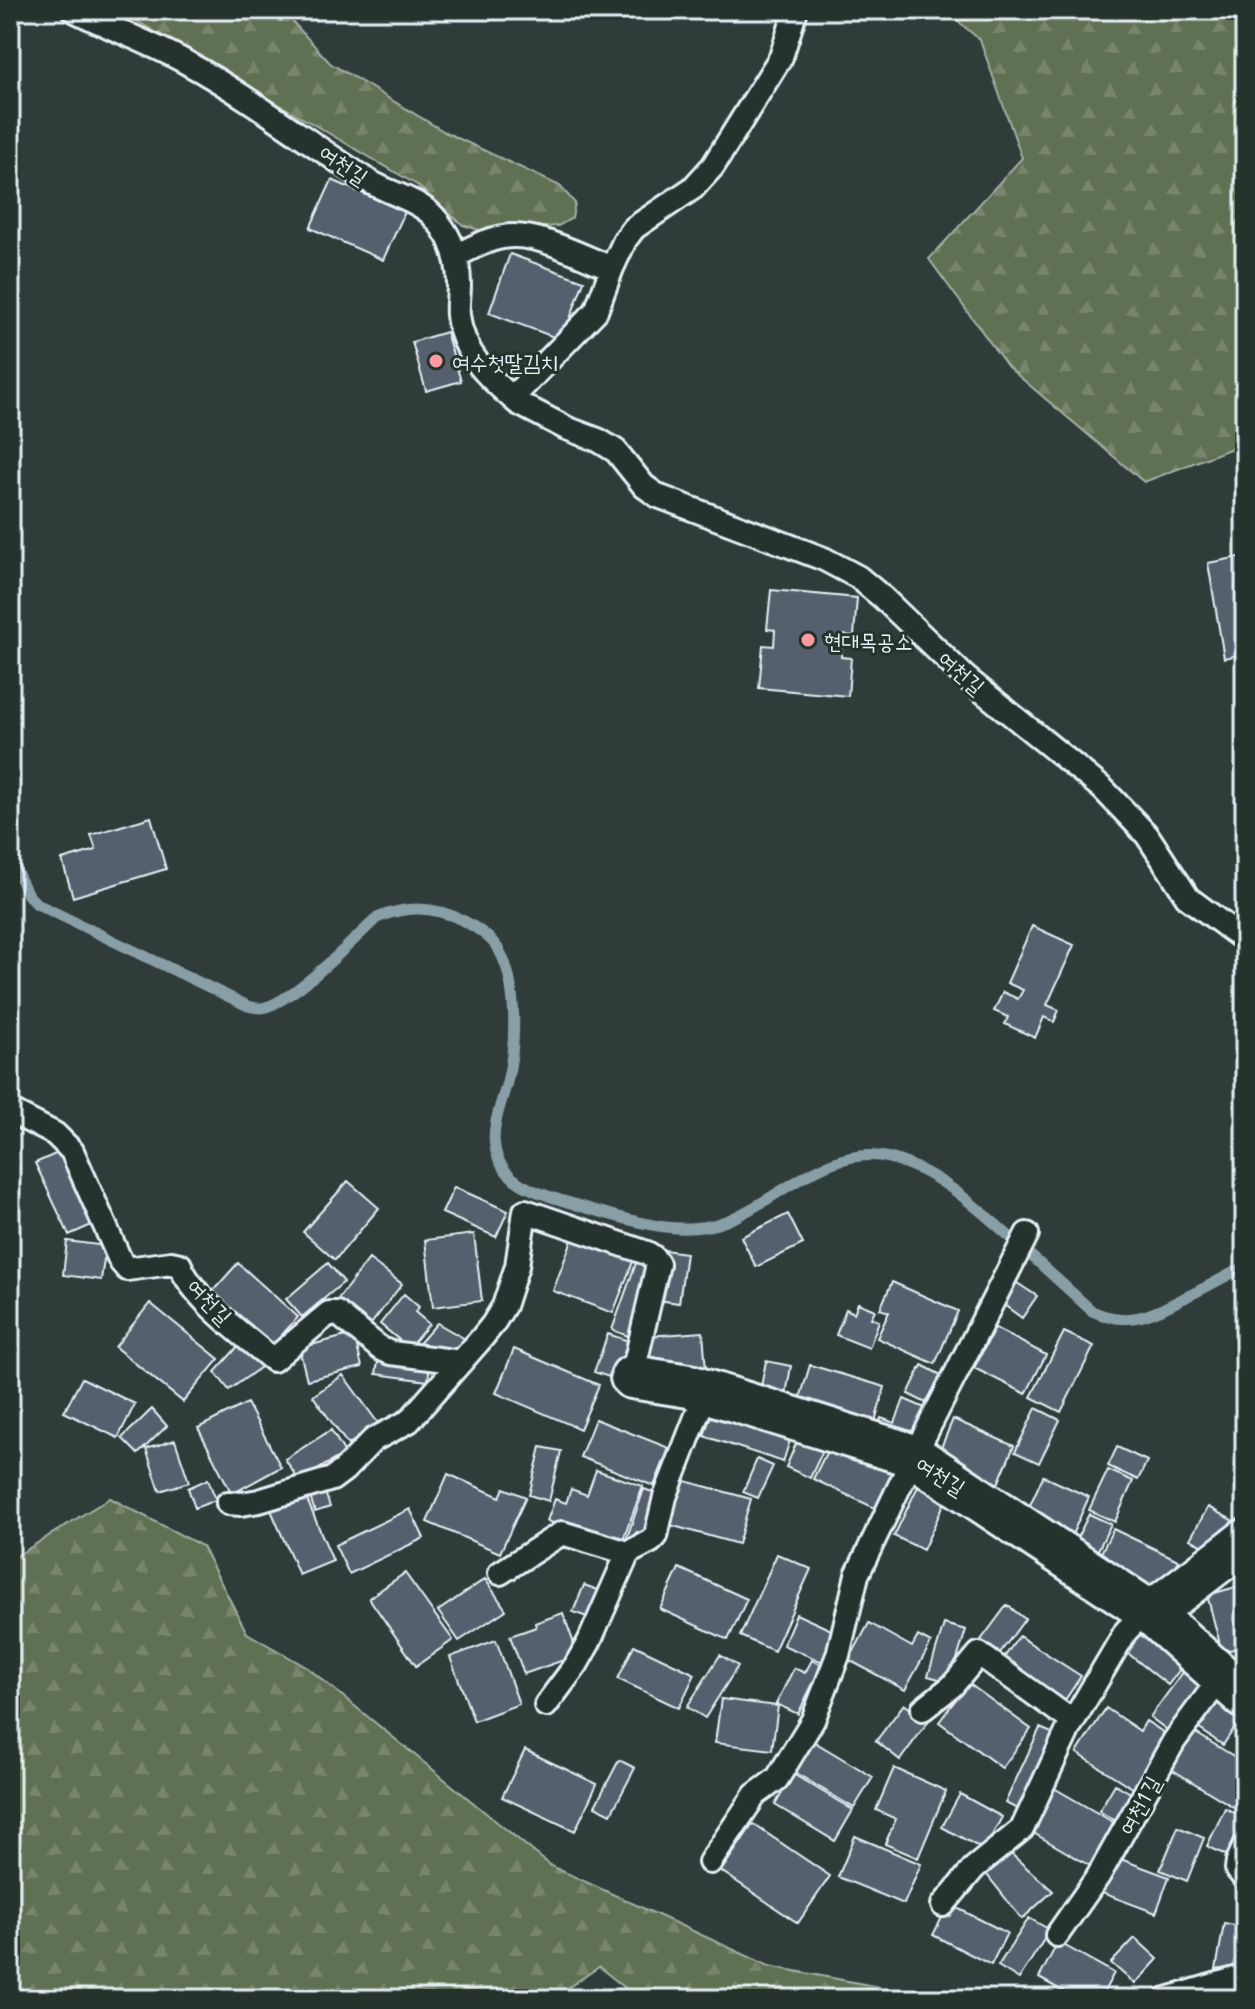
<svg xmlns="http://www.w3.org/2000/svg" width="1255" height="2009" font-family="Mali,'Poor Story',sans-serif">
  <defs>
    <pattern id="forest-firs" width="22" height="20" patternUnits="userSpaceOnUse" patternTransform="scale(2)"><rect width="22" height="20" fill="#617052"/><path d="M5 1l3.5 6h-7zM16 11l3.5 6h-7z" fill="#78856c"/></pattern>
  </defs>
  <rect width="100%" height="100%" fill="#2f3c3a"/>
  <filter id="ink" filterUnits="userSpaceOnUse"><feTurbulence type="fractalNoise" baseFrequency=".0125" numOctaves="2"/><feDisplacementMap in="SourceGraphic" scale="16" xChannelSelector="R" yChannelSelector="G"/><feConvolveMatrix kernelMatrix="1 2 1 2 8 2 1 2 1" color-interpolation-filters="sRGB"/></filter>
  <g filter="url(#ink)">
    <path fill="url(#forest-firs)" stroke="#a4b0a5" stroke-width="2" d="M118,10H282L330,63L445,132L560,186L575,203L572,218L558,226L482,231L463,225L417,185Z
      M945,10H1245V443L1144,482L1008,367L929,259L1022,158L980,40Z
      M110,1498L202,1546L247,1633L308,1668L551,1866L769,1966L879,1987L884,1999H639L599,1967L551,1999H10V1560Z"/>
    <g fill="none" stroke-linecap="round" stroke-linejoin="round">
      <path stroke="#899fa7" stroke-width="11" d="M10,858L28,895L37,904L248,1006C252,1007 256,1008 261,1008C289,1006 354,939 377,918C406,905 435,906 464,921C477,928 493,938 500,952C518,985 516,1046 507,1082C502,1102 491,1127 495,1147C498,1168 514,1182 533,1190C551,1198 571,1203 590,1209C634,1221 681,1238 726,1221C777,1202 827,1145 885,1157C938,1169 981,1211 1020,1246C1044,1267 1068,1289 1092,1311C1129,1328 1153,1314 1186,1297C1203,1289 1219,1280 1236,1271L1245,1268"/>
    </g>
    <path fill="#555f6d" stroke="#e8f1f8" stroke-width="2" d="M332,180L405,212L383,260L310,228Z
      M510,254L584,281L562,340L489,313Z
      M446,332L461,381L426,391L412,342Z
      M1245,556V654L1224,658L1208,563Z
      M771,590L857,598L854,636L843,635L841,657L851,658L848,696L759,688L763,645L774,646L775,630L767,629Z
      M151,817L166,869L73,897L62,860L96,850L91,835Z
      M1032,926L1074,945L1047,1005L1059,1010L1054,1022L1044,1017L1035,1038L1005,1024L1008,1017L994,1011L1003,992L1018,999L1023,990L1007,983Z
      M60,1152L94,1224L69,1235L35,1163Z
      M348,1181L379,1208L335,1260L303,1232Z
      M454,1187L508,1211L496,1237L442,1213Z
      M788,1214L803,1244L756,1267L741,1237Z
      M474,1234L482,1301L433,1307L425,1240Z
      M573,1237L634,1259L613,1313L553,1291Z
      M67,1241L106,1246L101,1280L63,1275Z
      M664,1250L686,1253L679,1303L657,1300Z
      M369,1259L402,1284L371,1324L338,1299Z
      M637,1260L653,1266L628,1336L612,1330Z
      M238,1263L298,1317L272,1346L212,1292Z
      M328,1263L344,1282L302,1317L286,1299Z
      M1014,1281L1037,1296L1022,1318L1000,1302Z
      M892,1282L958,1311L935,1364L877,1338L889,1312L880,1309Z
      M404,1294L419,1307L415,1312L429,1324L409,1348L380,1324Z
      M150,1303L219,1359L183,1402L115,1347Z
      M858,1303L875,1310L871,1318L879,1321L869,1348L836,1335L846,1309L854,1313Z
      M437,1323L465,1339L456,1351L415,1348Z
      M995,1328L1046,1355L1026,1394L974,1368Z
      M703,1332L706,1371L651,1375L648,1336Z
      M1064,1332L1094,1346L1061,1412L1031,1397Z
      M354,1334L362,1367L307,1380L299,1348Z
      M608,1334L629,1341L615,1379L594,1372Z
      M241,1343L264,1365L229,1390L215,1372Z
      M514,1349L599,1385L580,1429L496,1393Z
      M379,1355L430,1361L428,1381L376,1374Z
      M766,1361L791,1366L784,1406L758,1402Z
      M810,1365L885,1387L871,1435L796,1412Z
      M922,1365L941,1375L926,1403L908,1394Z
      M343,1375L378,1423L348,1445L313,1396Z
      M82,1378L135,1404L118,1438L64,1412Z
      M904,1399L925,1408L910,1448L875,1434L881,1418L895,1423Z
      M247,1403L281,1467L232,1494L198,1428Z
      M714,1405L793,1431L783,1462L704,1436Z
      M1036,1408L1060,1420L1039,1463L1015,1452Z
      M152,1409L167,1426L138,1454L122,1438Z
      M595,1419L669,1448L654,1486L580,1457Z
      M953,1419L1014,1446L998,1484L937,1457Z
      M331,1430L345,1453L299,1481L285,1459Z
      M801,1432L826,1444L810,1478L786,1467Z
      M175,1440L189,1482L160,1491L146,1449Z
      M541,1447L561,1451L549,1501L529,1495Z
      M829,1447L901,1470L881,1511L813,1479Z
      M1117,1447L1147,1461L1138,1480L1108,1466Z
      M757,1459L773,1466L758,1498L743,1492Z
      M596,1470L643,1486L620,1548L547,1521L555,1499L566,1503L571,1489L587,1495Z
      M1108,1470L1133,1481L1115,1522L1089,1510Z
      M448,1474L500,1497L504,1488L526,1497L500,1553L427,1522Z
      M1043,1476L1089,1497L1071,1537L1025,1516Z
      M208,1479L216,1500L195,1508L188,1488Z
      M682,1480L751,1499L738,1544L670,1525Z
      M921,1480L949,1493L923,1550L894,1536Z
      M324,1489L330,1507L315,1512L309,1494Z
      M644,1489L661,1495L646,1535L637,1532L625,1543Z
      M305,1495L333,1561L299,1575L271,1510Z
      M1208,1507L1243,1526L1209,1549L1190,1539Z
      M410,1509L424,1538L349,1574L335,1545Z
      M1089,1514L1111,1524L1091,1564L1069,1554Z
      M1113,1529L1178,1560L1158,1599L1094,1567Z
      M777,1554L811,1569L774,1651L740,1636Z
      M679,1568L747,1599L728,1640L660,1609Z
      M405,1573L453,1640L416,1666L369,1598Z
      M485,1579L506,1610L459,1641L438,1611Z
      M584,1585L601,1591L590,1618L573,1612Z
      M1240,1586L1245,1603V1646L1222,1652L1207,1595Z
      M1007,1605L1025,1619L1000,1653L981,1640Z
      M563,1613L578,1655L524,1674L510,1636L536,1627L535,1623Z
      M796,1614L838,1633L825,1663L783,1645Z
      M869,1623L912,1647L918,1636L931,1643L905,1690L849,1660Z
      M944,1624L966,1630L950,1682L928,1676Z
      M1144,1627L1187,1660L1168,1685L1125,1651Z
      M1019,1636L1081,1676L1065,1700L1003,1659Z
      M496,1640L519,1704L474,1721L450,1657Z
      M634,1645L695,1674L679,1708L618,1679Z
      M720,1655L738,1666L705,1718L687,1707Z
      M812,1660L822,1665L798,1714L776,1704L794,1668L805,1673Z
      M1189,1664L1211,1680L1171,1733L1150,1717Z
      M968,1683L1031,1729L1002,1768L939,1722Z
      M1217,1692L1245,1712L1223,1745L1195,1726Z
      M721,1699L778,1706L772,1750L715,1743Z
      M904,1704L928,1722L900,1760L876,1741Z
      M1106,1708L1140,1731L1146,1721L1169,1736L1134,1789L1077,1753Z
      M1040,1728L1059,1736L1024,1812L1005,1803Z
      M1194,1732L1245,1763V1814L1171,1769Z
      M813,1741L873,1777L854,1808L794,1772Z
      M525,1750L597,1784L575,1831L502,1797Z
      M619,1760L635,1768L611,1814L595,1806Z
      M894,1768L946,1791L918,1858L885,1844L896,1819L876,1810Z
      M793,1774L853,1810L835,1841L775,1805Z
      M1115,1784L1134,1795L1119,1823L1099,1811Z
      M1054,1788L1118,1825L1092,1867L1030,1831Z
      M960,1794L1002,1817L984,1850L942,1827Z
      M1225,1808L1245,1818V1836L1234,1859L1207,1846Z
      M753,1824L830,1876L798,1923L721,1871Z
      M1178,1827L1204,1838L1187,1881L1160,1870Z
      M855,1836L921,1864L904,1904L838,1877Z
      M1010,1853L1053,1891L1022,1919L984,1871Z
      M1115,1857L1169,1877L1156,1913L1102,1893Z
      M949,1904L1007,1933L991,1965L933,1935Z
      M1029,1918L1050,1930L1019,1979L998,1966Z
      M1224,1923L1245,1927V1965L1216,1970Z
      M1135,1938L1158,1959L1135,1984L1111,1963Z
      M1058,1942L1114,1973L1100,1999H1077L1039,1978Z"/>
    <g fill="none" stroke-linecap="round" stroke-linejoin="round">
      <defs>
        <path id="service" d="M74,10C111,29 152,43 189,64C251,98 307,142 367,180C387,193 420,200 435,218C452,237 459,260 459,285C459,295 457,305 458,315C462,354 490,379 518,403L566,428L598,440L616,451L644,486L658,496L824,559L858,577L882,597L965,677L1103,789L1147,835L1188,898L1238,935L1245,938
          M456,256C471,248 486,240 503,237C536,231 581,256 612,268
          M512,398L596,311L612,268L625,240L634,228L693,188L713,166L781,57L796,10
          M10,1111L55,1134L72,1151L121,1262L127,1269L171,1263L180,1265C194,1300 245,1336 273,1360L329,1313H337L381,1349L391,1353L461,1362
          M228,1503L241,1504L259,1501L332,1479L344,1470L373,1440L409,1421L481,1339L493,1324L504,1306L517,1266L525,1211L647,1253L653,1257L658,1264L632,1377
          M500,1573L562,1533L628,1553
          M546,1705L576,1665L589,1642L628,1553L651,1541L656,1536L665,1497L706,1392
          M923,1709L952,1686L979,1654L1072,1721
          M1245,1846L1238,1861L1237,1869L1245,1879
          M710,1862L755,1795L777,1779L813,1720L838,1655L857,1575L914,1456L1027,1234
          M943,1905L974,1868L1022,1829L1069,1728L1126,1631L1137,1620L1151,1613
          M1057,1935L1099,1875L1174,1741L1222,1676
          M1167,1999L1245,1976"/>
        <path id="minor" d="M632,1377L689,1386L914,1456L1151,1613L1245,1541
          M1151,1613L1245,1697"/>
      </defs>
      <use href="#service" stroke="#e8f1f8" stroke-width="28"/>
      <use href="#minor" stroke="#e8f1f8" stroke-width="48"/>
      <use href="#service" stroke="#26332d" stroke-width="22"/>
      <use href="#minor" stroke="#26332d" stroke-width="42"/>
    </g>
  </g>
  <g fill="#ff9aa2" stroke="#26332d" stroke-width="3">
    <circle cx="436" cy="361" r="8"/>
    <circle cx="808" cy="640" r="8"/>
  </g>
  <g text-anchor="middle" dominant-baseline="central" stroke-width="6" stroke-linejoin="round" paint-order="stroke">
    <g font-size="22" fill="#e8f1f8" stroke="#26332d">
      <text transform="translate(344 164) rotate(34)">여천길</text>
      <text transform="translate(962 672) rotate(41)">여천길</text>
      <text transform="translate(210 1301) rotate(46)">여천길</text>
      <text transform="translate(941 1475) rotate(32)">여천길</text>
      <text transform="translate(1139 1805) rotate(-61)">여천1길</text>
    </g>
    <g font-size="22" fill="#e8f1f8" stroke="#26332d" text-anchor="start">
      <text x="452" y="361">여수첫딸김치</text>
      <text x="824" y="640">현대목공소</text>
    </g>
  </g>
  <rect width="1255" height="2009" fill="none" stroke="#26332d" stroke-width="40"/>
  <rect x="20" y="20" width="1215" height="1969" fill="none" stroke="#e8f1f8" stroke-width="3" filter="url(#ink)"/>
</svg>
